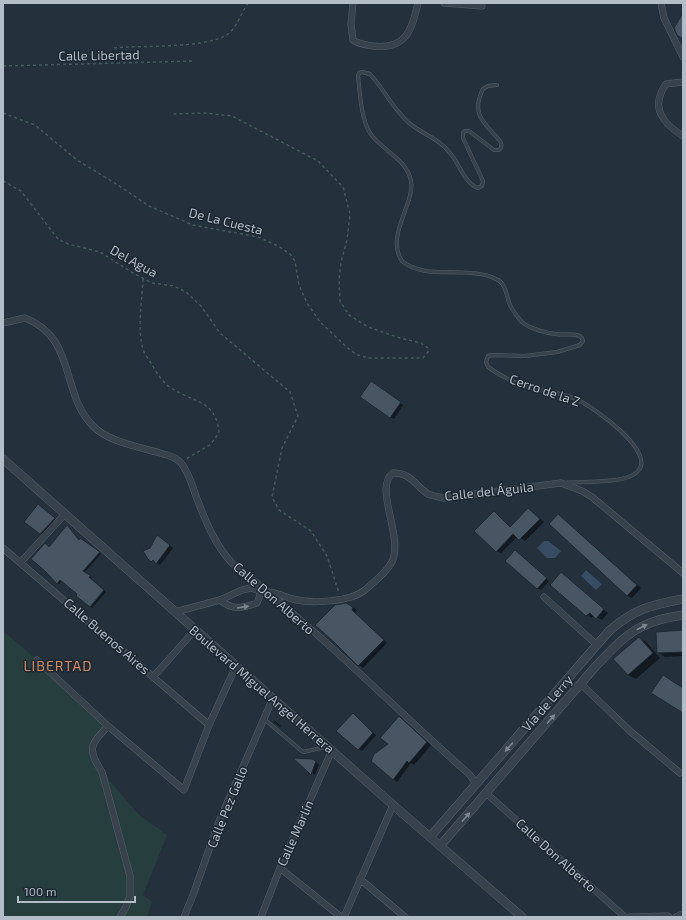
<svg xmlns="http://www.w3.org/2000/svg" width="686" height="920" font-family="'Exo 2',sans-serif">
  <rect width="100%" height="100%" fill="#24303c"/>
  <path fill="#273e3e" d="M3,631L37,660L108,726L92,747L102,772L139,815L167,835L143,895L152,902L147,917H3Z"/>
  <path fill="#384d63" d="M544,541H548L561,551L555,558H547L537,548Z
    M586,570L602,584L596,590L581,576Z"/>
  <path fill="#0007" d="M374,385L403,405L394,419L390,417Z
    M40,506L56,519L43,534L25,522Z
    M529,509L544,522L525,541L518,536L501,553L496,551L494,513L498,515L511,527Z
    M558,515L641,588L632,598L628,596L550,524Z
    M67,526L79,541L82,540L101,554L84,573L92,578L91,579L106,592L92,608L79,594L62,581L59,584L57,583L50,548Z
    M158,536L173,548L160,565L149,558L151,549Z
    M515,551L549,581L541,590L537,588Z
    M561,573L608,613L602,620L594,615L592,618L587,615L552,584Z
    M351,606L357,610L355,613L387,643L363,668L359,665L336,642Z
    M683,631V656L665,657L658,652Z
    M639,638L646,642L660,658L636,679L628,675Z
    M356,717L376,735L362,751L359,749Z
    M399,717L431,745L414,765L411,763L397,782L393,779L389,744Z
    M275,721L281,726L280,727L273,722Z
    M296,759L315,762L319,764L315,775Z"/>
  <path fill="#485663" stroke="#1f2933" d="M683,13V39L677,35L674,28Z
    M371,381L401,402L390,418L360,397Z
    M38,504L55,518L40,534L24,522Z
    M528,508L540,519L519,540L513,534L496,552L474,531L494,511L510,527Z
    M558,514L637,585L627,596L549,524Z
    M67,525L79,540L80,538L100,552L83,571L91,576L89,577L104,590L90,607L76,596L77,594L60,580L57,584L45,571L31,559L45,543L49,547Z
    M157,535L170,545L156,564L153,560L151,562L148,559L143,551L150,548Z
    M515,550L547,578L537,589L505,561Z
    M561,572L604,609L596,619L590,613L586,616L550,585Z
    M346,603L353,607L352,610L384,640L358,666L335,643L315,625L335,605Z
    M683,630V652L657,653L656,632Z
    M639,637L653,653L628,675L613,659Z
    M663,675L683,688V713L651,693Z
    M353,713L373,733L358,750L336,731Z
    M399,716L427,742L409,763L407,761L393,780L371,761L374,754L388,744L380,738Z
    M293,758L312,759L316,761L311,775Z"/>
  <g fill="none" stroke-linecap="round" stroke-linejoin="round">
    <defs>
      <path id="service" d="M497,85L488,86L483,89C470,115 485,123 500,141C502,144 502,148 499,150H494L469,131H465L463,133V138L483,181L482,186L478,188C465,184 459,163 450,153C439,138 421,134 408,122C393,109 384,89 370,74L362,72L359,73L358,76C360,93 361,119 370,133C382,151 407,159 411,181C415,204 385,236 402,261C425,281 467,265 496,279C507,283 506,298 511,307C514,312 518,318 522,322C530,329 546,333 556,334C564,336 577,332 582,338L583,341L580,345L557,352L525,356L491,355L488,356L486,362L488,367C502,377 518,385 535,389C549,392 563,393 576,399C592,406 661,454 636,473C623,484 582,481 564,483
        M264,719L303,752L326,747"/>
      <path id="minor" d="M353,3L351,24L353,40C358,44 367,45 373,46C406,50 412,30 418,3
        M444,3L482,6
        M661,3L664,18L683,57
        M683,82L666,84C650,107 662,123 683,136
        M3,323L25,318C77,338 60,393 93,426C108,442 140,447 160,453C167,455 177,457 181,463C189,472 193,488 197,499C206,522 215,545 232,563C241,573 255,581 266,590C282,603 297,618 313,631C366,678 417,728 470,775L476,784
        M3,548L209,725
        M20,563L65,514
        M261,593C272,590 282,596 293,599C311,604 350,602 365,590C374,582 386,573 392,562C404,537 373,487 393,473C412,473 414,485 428,494C433,496 439,497 444,498L561,483L582,491L592,497L683,573
        M544,597L597,645
        M220,600C233,611 242,608 257,603L261,593
        M175,612L220,600L242,590L251,588L257,590L261,593
        M37,660L108,726L184,790L209,725L236,666
        M154,676L195,630
        M581,684L630,731L680,773
        M108,726C90,745 87,749 102,772L130,876V896L126,907L120,917
        M486,793L625,917
        M280,868L341,917
        M360,879L405,917
        M184,917L193,895L218,824L273,698
        M261,917L280,868L332,750
        M344,917L393,805
        M630,917L668,916L669,917
        M676,917L683,914"/>
      <path id="tertiary" d="M3,459L393,805L522,917
        M430,837L609,631C634,609 651,605 683,599
        M440,846L595,667C609,653 623,636 641,627C654,620 669,617 683,615"/>
    </defs>
    <use href="#service" stroke="#56606a" stroke-width="4"/>
    <use href="#minor" stroke="#56606a" stroke-width="7"/>
    <use href="#tertiary" stroke="#56606a" stroke-width="9"/>
    <path stroke="#465b5c" stroke-width="1.5" stroke-dasharray="3 3" stroke-linecap="butt" d="M114,48C142,45 207,49 228,34C238,26 241,13 248,3
      M3,66L195,61
      M3,113L35,125L77,160L118,185L149,206L193,225L258,237L278,246L290,254L295,261L299,285L307,303L320,322L351,351L358,355L368,358H423L428,352V348L421,343L400,338L368,327L349,315L340,301L339,280L341,262L347,240L350,214L343,187L318,161L232,116L205,113L173,114
      M3,181L21,191L58,239L68,244L100,252L131,272L152,283L174,286L186,292L201,306L220,333L290,392L298,416L282,448L272,497L279,510L311,531L327,556L339,593
      M143,279C142,301 137,329 143,349C144,354 148,358 151,363C155,370 160,379 167,385C189,403 216,397 219,433L210,445L186,459"/>
    <use href="#service" stroke="#38424c" stroke-width="3"/>
    <use href="#minor" stroke="#38424c" stroke-width="6"/>
    <use href="#tertiary" stroke="#38424c" stroke-width="8"/>
  </g>
  <defs><path id="oneway-solid" d="M-6-.8H1V-3.2L6.5 0L1 3.2V.8H-6Z"/></defs>
  <g fill="#7c8690">
    <use href="#oneway-solid" transform="translate(243 607) rotate(-9)"/>
    <use href="#oneway-solid" transform="translate(642 627) rotate(-27)"/>
    <use href="#oneway-solid" transform="translate(551 719) rotate(-49)"/>
    <use href="#oneway-solid" transform="translate(509 747) rotate(131)"/>
    <use href="#oneway-solid" transform="translate(466 817) rotate(-49)"/>
  </g>
  <g text-anchor="middle" dominant-baseline="central" stroke-width="3" stroke-linejoin="round" paint-order="stroke">
    <g font-size="13" fill="#b3bdc8" stroke="#1d2731">
      <text transform="translate(99 55) rotate(-1)">Calle Libertad</text>
      <text transform="translate(226 221) rotate(14)">De La Cuesta</text>
      <text transform="translate(134 261) rotate(29)">Del Agua</text>
      <text transform="translate(545 390) rotate(19)">Cerro de la Z</text>
      <text transform="translate(489 491) rotate(-6)">Calle del Águila</text>
      <text transform="translate(274 598) rotate(41)">Calle Don Alberto</text>
      <text transform="translate(107 636) rotate(41)">Calle Buenos Aires</text>
      <text transform="translate(262 689) rotate(41)">Boulevard Miguel Angel Herrera</text>
      <text transform="translate(547 703) rotate(-49)">Vía de Lerry</text>
      <text transform="translate(227 807) rotate(-68)">Calle Pez Gallo</text>
      <text transform="translate(295 833) rotate(-66)">Calle Marlín</text>
      <text transform="translate(556 855) rotate(42)">Calle Don Alberto</text>
    </g>
    <g font-size="14" letter-spacing="1" fill="#d28b64" stroke="#1d2731">
      <text x="58" y="665">LIBERTAD</text>
    </g>
  </g>
  <rect width="686" height="920" fill="none" stroke="#b3bdc8" stroke-width="8"/>
  <path d="M18 896v6h117v-6" fill="none" stroke="#b3bdc8" stroke-width="2"/>
  <text x="24" y="896" font-size="12" fill="#b3bdc8" stroke="#1d2731" stroke-width="3" paint-order="stroke">100 m</text>
</svg>
